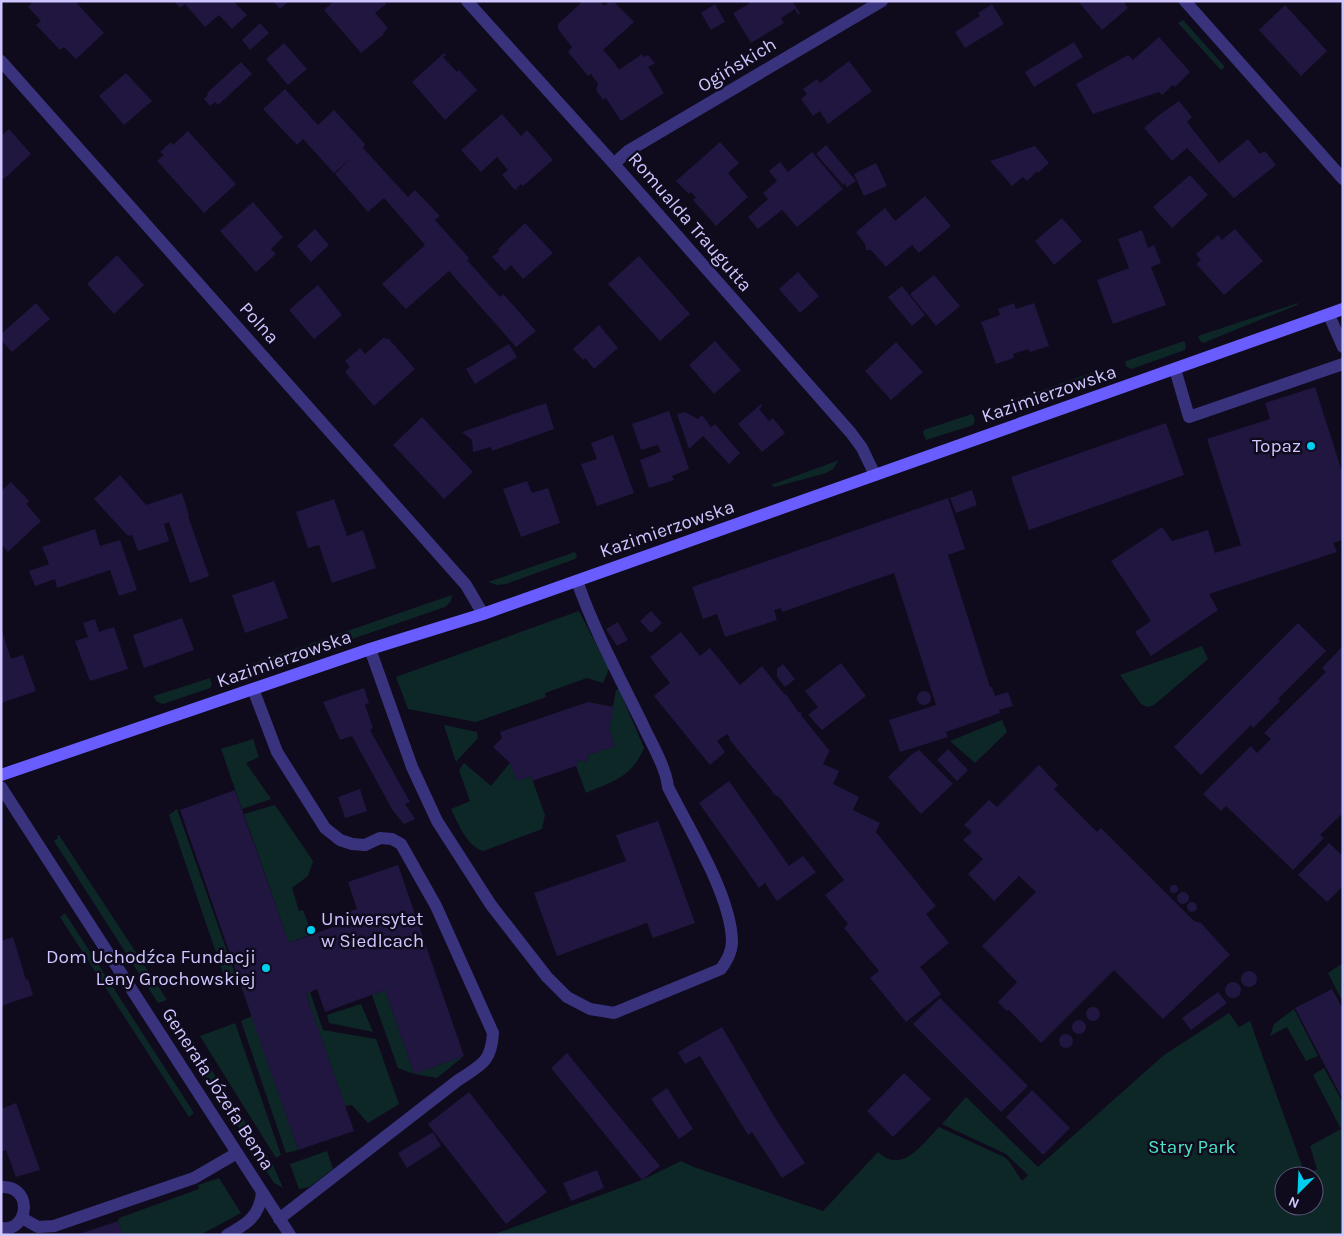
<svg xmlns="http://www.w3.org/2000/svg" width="1344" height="1236" font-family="Karla,sans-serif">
  <rect width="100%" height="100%" fill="#0f0b1d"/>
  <path fill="#0d2727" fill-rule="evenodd" d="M1183,20L1225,67L1221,70L1178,23Z
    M1298,303L1297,305L1203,343L1200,341L1198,336Z
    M1184,341L1186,345L1185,350L1131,369L1127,367L1125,363L1126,361Z
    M1100,370L1102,375L1101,379L1017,408L1013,407L1011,401Z
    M972,414L975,419L973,425L926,440L923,433L924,430Z
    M839,460L833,469L826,473L775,487L771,485Z
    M575,552L577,556L575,559L506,584L497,585L488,582Z
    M452,595L451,601L445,607L259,671L252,668L251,664Z
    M579,611L609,669L603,683L587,678L545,693L546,697L476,722L408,709L396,677Z
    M1202,646L1208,659L1154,705L1148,707L1141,704L1120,675Z
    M210,678L212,684L210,688L163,704L156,701L154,696Z
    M619,689L644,748C631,778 613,781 586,793L576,766L578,765L577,760L587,762L588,755L615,746L609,728L616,690Z
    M1002,720L1007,732L975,763L950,741Z
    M444,725L477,732L478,738L456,762Z
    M253,739L259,757L246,763L271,799L242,809L221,749Z
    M464,763L491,786L510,763L517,780L531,776L545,815L542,829L483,851C466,845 459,825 451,809L470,801L459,770Z
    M275,805L313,861L308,876L292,888L299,911L303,910L312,934L289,943L244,814Z
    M177,809L235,974L225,979L169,815Z
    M59,835L167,1000L158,1003L54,841L58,838L57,836Z
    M65,913L194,1113L189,1117L60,917Z
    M1343,963V1002L1328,973Z
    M385,990L414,1074L464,1056L437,1078L414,1074L398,1068L372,995Z
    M310,992L323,1030L376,1039L399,1104L368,1123L352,1105L345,1106L306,994Z
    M361,1004L373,1032L329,1023L327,1015Z
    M1294,1009L1318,1056L1306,1061L1287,1027L1270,1036L1274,1024Z
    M1229,1013L1239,1027L1250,1021L1305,1174L1317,1169L1310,1146L1341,1129L1313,1075L1324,1068L1343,1103V1235H492L642,1180L681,1161L691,1166L823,1211L878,1152C903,1175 922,1144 939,1127L1004,1157L1009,1161L1022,1181L1028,1175L1006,1154L942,1124L966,1097L1038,1167L1164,1055ZM1284,1176H1314V1206H1284Z
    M252,1016L298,1150L286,1153L241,1021Z
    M235,1023L281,1155L276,1158L200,1036Z
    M191,1038L273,1165L283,1188L274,1183L183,1041Z
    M327,1151L333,1169L309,1187L299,1189L290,1164Z
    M219,1178L241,1213L200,1235H123L118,1221L119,1218L199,1189L198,1185Z"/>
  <path fill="#20163f" d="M34,1H75L104,33L76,59L64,47L60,50L36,25L41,21L28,7Z
    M174,1H233L247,15L232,29L219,15L205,27L185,4L180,8Z
    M273,1H289L280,9Z
    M334,1H384L386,4L375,13L388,28L383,33L384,34L361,53L324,10Z
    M580,1H600L604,6L609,2L615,3L634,22L603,50L613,61L619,70L642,54L644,57L648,55L655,63L648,67L664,93L621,121L606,98L603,100L596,90L598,84L591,74L588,76L568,52L572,47L558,29V24L581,3Z
    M749,1H792L800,13L798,15L795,9L781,18L784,23L751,43L733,13L749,4L748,2Z
    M1078,1H1123L1128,8L1102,30Z
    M715,4L725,22L711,30L701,13Z
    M992,4L1004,24L965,48L955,32L980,16L978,13Z
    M1285,5L1327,51L1301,76L1259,30Z
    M260,23L269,33L250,50L242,40Z
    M1159,37L1190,72L1175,87L1173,85L1162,95L1159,92L1093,114L1076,84L1128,55L1133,60Z
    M1074,42L1083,57L1034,87L1025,72Z
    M284,43L307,69L288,85L266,59Z
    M444,53L446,55L443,57L457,72L459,70L477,90L445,120L412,82Z
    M849,61L872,91L828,124L820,111L813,116L801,99L807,94L803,89L817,79L820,83Z
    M241,62L252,74L218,105L215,102L210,106L204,99L208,95L207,93Z
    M126,73L152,101L124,125L99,96Z
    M285,89L318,125L334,110L365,144L363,148L408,197L415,190L440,216L435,220L469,258L467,260L500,297L503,294L536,331L516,347L449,271L406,309L382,284L425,245L384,198L368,212L335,174L350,159L334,173L303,139L297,145L263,109Z
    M1179,101L1192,117L1187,122L1219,163L1248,139L1260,154L1265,151L1276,165L1234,198L1187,148L1172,161L1144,128L1158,116Z
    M502,114L521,136L527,130L553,160L523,186L521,184L515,190L502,175L508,170L497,157L481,172L461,150Z
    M9,129L31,154L4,179L1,177V136Z
    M188,131L236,184L204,213L157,161L164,155L160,152L171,142L173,145Z
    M720,142L739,163L728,173L748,197L716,226L693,200L696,197L691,192L689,194L676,181Z
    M826,145L856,181L847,187L844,183L843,185L816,154Z
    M1035,146L1049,163L1038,173L1037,171L1027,181L1023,177L1012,186L990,161Z
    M812,152L843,189L797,227L782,210L758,229L748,217L768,199L763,193L777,181L769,171L780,162L788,172Z
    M876,163L887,186L864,196L854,174Z
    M1190,175L1208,195L1172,228L1153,207Z
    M925,196L951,226L919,253L912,245L886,267L871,250H866L865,244L856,232L885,208L895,221Z
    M253,202L283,237L271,249L276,254L256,272L220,231Z
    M1062,218L1082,241L1054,265L1035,241Z
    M525,223L553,253L523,279L511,265L505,271L492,257L499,251L498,249Z
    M315,229L329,245L311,262L297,246Z
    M1235,229L1263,261L1224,295L1196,264L1201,260L1196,254L1218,235L1222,240Z
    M1142,230L1148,248L1154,245L1161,263L1151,267L1166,305L1113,324L1097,280L1129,268L1118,239Z
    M117,255L144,285L114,314L87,284Z
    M639,256L690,314L660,341L608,284Z
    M798,272L819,296L800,313L779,289Z
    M934,275L960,306L936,326L910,294Z
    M318,285L342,315L314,339L289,310Z
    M902,286L925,315L912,326L888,297Z
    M36,303L50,319L12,352L1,340V334Z
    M1014,303L1016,309L1034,303L1049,346L1030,352L1028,349L1013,354L1014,358L996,364L981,322L1000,315L998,309Z
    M599,325L618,348L594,369L585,358L583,360L573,349Z
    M383,338L389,339L415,369L374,406L345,372L350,367L345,361L360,348L365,354Z
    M715,341L741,370L714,394L689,365Z
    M896,342L923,372L891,400L865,371Z
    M509,344L517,357L475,384L466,369Z
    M1315,387L1343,475V540L1333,543L1337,552L1209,594L1218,610L1151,656L1135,632L1151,621L1111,561L1162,527L1172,541L1208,530L1215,553L1241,545L1207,439L1270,419L1265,403Z
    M546,403L554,429L492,451L491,447L473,452L472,440L462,432Z
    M761,404L762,406L759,409L769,421L773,418L785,433L762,452L738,424Z
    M669,411L689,469L672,476L674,480L649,488L640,460L661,452L658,445L641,450L632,424Z
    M685,412L698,419L702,415L711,427L715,424L740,453L729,464L703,436L689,449L677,414Z
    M422,417L473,472L444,499L393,445Z
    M1166,423L1184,475L1029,530L1011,477Z
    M613,435L634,493L597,506L581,464L597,459L591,443Z
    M120,475L146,505L182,493L189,515L188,516L209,576L190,583L169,522L164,524L169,541L138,551L132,535L128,536L94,499Z
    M527,481L532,493L548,488L560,523L521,537L503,489Z
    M11,482L29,501L26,504L41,521L8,552L1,544V491Z
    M972,490L977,505L956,513L950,498Z
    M948,498L965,549L948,555L990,687H992L995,696L1008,692L1013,706L999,710L1000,713L946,732L948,737L900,752L889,720L936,705L894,573L782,612L781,608L774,610L777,620L725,637L717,614L703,619L692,587Z
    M334,499L347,536L363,530L376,568L332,583L319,545L308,548L296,512Z
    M95,529L100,546L120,540L137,590L119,596L110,570L57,588L55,579L35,586L29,571L49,564L42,547Z
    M274,581L288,618L245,633L232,595Z
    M651,611L662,623L651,633L640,621Z
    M182,618L194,650L144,668L133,635Z
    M95,619L99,632L114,627L128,669L90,681L75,641L88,637L83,623Z
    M618,622L628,640L617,646L606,629Z
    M1298,623L1326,651L1278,699L1280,701L1253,728L1251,725L1201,775L1174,747Z
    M2,631L11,659L23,655L36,691L1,703Z
    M681,632L700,656L710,648L740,685L762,666L785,695L786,694L799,713L800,712L802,714L801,715L828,749L830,750L823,764L839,771L833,784L859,797L853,810L880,823L876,832L936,906L926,914L949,943L920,967L941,994L906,1022L870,978L879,971L844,928L848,924L825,895L844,880L780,798L772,793L773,792L729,739L730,737L727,734L717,741L725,752L710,765L654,696L670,683L650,657Z
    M1343,646V813L1320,835L1324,838L1293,870L1226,806L1221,811L1203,794L1251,746L1257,753L1271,739L1264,733L1326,672L1322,668Z
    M841,663L866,696L822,730L808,715L818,707L805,691Z
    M783,664L795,679L785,687L777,677V669Z
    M364,688L369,703L365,705L373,728L370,730L410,802L405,804L415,819L404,824L393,811L352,736L340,740L323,702Z
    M917 698a7 7 0 1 1 14 0a7 7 0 1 1-14 0Z
    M588,702L614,707L609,728L615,746L588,755L587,762L577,760L578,766H576L532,781L531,776L517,781L510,763L493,747L502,738L500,732Z
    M948,749L968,770L957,781L937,760Z
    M919,750L953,784L921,814L888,777L912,754Z
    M1039,765L1058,785L1054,789L1097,832L1101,828L1194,921L1201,923L1230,955L1163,1019L1114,970L1041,1043L1009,1010L1007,1011L998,1002L1017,982L982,946L1036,892L1019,876L994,901L968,874L983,859L963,840L972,832L964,825L989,800L997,807Z
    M729,781L789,866L803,856L816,872L777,901L765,883L759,888L699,803Z
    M360,789L367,811L345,818L338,797Z
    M235,790L289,943L347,922L345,913L357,909L348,882L398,865L464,1056L414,1074L385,990L325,1012L317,989L306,994L354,1131L298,1150L180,810Z
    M658,821L695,923L653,938L647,923L557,956L534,893L626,861L616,835Z
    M1329,843L1343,856V886L1327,902L1298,875Z
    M1170 889a4 4 0 1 1 8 0a4 4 0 1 1-8 0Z
    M1177 898a6 6 0 1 1 12 0a6 6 0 1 1-12 0Z
    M1187 907a5 5 0 1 1 10 0a5 5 0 1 1-10 0Z
    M13,937L26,980L28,979L33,995L1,1006V941Z
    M1241 979a8 8 0 1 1 16 0a8 8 0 1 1-16 0Z
    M1225 990a8 8 0 1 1 16 0a8 8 0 1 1-16 0Z
    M1332,989L1343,1009V1100L1295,1008Z
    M1218,992L1227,1003L1191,1030L1182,1018Z
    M940,998L1028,1086L1001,1112L913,1024Z
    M1086 1014a7 7 0 1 1 14 0a7 7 0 1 1-14 0Z
    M1072 1027a7 7 0 1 1 14 0a7 7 0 1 1-14 0Z
    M722,1027L775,1118L805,1163L782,1178L752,1132L748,1135L700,1056L685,1064L678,1052Z
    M1059 1041a7 7 0 1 1 14 0a7 7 0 1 1-14 0Z
    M567,1053L660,1166L642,1180L551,1068Z
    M904,1073L931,1099L893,1137L867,1111Z
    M667,1088L693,1129L679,1139L651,1099Z
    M1032,1090L1070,1128L1043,1155L1006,1117Z
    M469,1092L547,1192L506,1224L428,1124Z
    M16,1103L40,1170L16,1177L6,1150L1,1152V1109Z
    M433,1132L441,1146L407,1168L398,1153Z
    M597,1170L604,1188L571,1201L563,1183Z
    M118,1221L123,1235H79V1234Z"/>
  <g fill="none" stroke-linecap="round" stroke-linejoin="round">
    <path stroke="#39337e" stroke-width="12" d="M1329,315L1343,347
      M1175,369L1189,417L1343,364
      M370,649L412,767L437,821L491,905L547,977L567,997L590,1009L614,1013L721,969C727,960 732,952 732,941C731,895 689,829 668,787C666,767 650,741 642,723C619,676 594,630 577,581
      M1,1187C34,1185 29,1233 1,1228
      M22,1218L38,1227L54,1226L194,1178L237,1153
      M227,1235C247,1224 260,1216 262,1192"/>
    <path stroke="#39337e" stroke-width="12" d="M467,1L614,164L851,433L862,448L875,475
      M1185,1L1343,179
      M1,61L466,585L483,614
      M614,164L628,151L882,1
      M253,689L277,752L325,828L340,840L352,844L365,845L380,838L392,839L401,844L436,906L493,1033C491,1064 480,1065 457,1081L279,1219
      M1,787L290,1235"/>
    <path stroke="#695dff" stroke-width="12" d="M1,775L370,649L483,614L1343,309"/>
  </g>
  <g fill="#00cef1" stroke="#0f0b1d" stroke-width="2">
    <circle cx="1311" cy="446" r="5"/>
    <circle cx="311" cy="930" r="5"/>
    <circle cx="266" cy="968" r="5"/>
  </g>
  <g text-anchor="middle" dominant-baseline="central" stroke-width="5" stroke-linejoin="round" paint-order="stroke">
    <g font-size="19" fill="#cfc6ff" stroke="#0f0b1d">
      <text transform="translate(737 65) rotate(-31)">Ogińskich</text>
      <text transform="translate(690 222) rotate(49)">Romualda Traugutta</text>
      <text transform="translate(259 323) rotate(48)">Polna</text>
      <text transform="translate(1049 394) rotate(-19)">Kazimierzowska</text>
      <text transform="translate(667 529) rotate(-19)">Kazimierzowska</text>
      <text transform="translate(284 659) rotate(-19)">Kazimierzowska</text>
      <text transform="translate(218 1089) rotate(57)">Generała Józefa Bema</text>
    </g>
    <g font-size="19" fill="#cfc6ff" stroke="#0f0b1d" text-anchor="end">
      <text x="1301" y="446">Topaz</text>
      <text x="321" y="919" text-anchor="start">Uniwersytet<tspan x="321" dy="22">w Siedlcach</tspan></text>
      <text x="256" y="957">Dom Uchodźca Fundacji<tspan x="256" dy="22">Leny Grochowskiej</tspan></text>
    </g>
    <g font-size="19" fill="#4ee3c5" stroke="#0f0b1d">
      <text x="1192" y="1147">Stary Park</text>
    </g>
  </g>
  <rect width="1344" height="1236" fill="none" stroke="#cfc6ff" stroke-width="5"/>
  <g transform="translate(1299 1191) rotate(204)"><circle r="24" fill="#0f0b1d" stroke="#5c5677"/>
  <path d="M0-4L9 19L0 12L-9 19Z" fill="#00cef1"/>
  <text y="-8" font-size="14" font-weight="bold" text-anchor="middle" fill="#cfc6ff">N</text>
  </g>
</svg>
